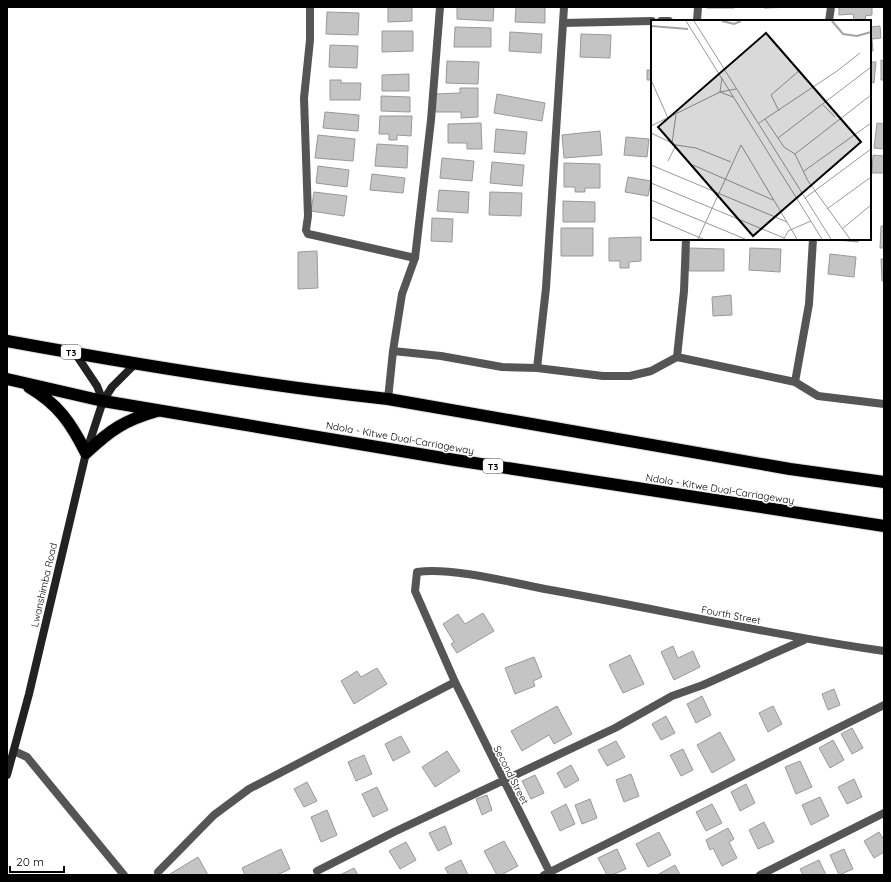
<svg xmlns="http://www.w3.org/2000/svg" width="891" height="882" font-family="Quicksand,sans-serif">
  <rect width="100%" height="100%" fill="#fff"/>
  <path fill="#c4c4c4" stroke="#999" d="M388,7H412V21L388,22Z
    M457,7H494L493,21L457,19Z
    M516,7H545V23L515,22Z
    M707,7H734V8H707Z
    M764,7H797L764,8Z
    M839,7H872V15L865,16L866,20L854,21L853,14L839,15Z
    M327,12L359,13L358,35L326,34Z
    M710,20H738V21H710Z
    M880,26L881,38L872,39L873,51H870V27Z
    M455,27L491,28V47H454Z
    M382,31H413V51L382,52Z
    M510,32L542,34L541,53L509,51Z
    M581,34L611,35L610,58L580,57Z
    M330,45L358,46L357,68L329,67Z
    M881,60L884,61V80H881Z
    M447,61L479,62L478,84L446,83Z
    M870,62H876L874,83L870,82Z
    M647,70H652V80H647Z
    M409,74V91H382V75Z
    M330,80H341V83H361L360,100H330Z
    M460,88H478V117L461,118V112H436L435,94L460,93Z
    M497,94L545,103L542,121L494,113Z
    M381,96L410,97V112L381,111Z
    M325,112L359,115L358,131L323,128Z
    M380,116H412L411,136L397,135V140H389V134H379Z
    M481,123L482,149H467V143H448V124Z
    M877,123L884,124V149L874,148Z
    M496,129L527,132L525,154L494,152Z
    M600,131L602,155L564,158L562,135Z
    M318,135L355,139L353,161L315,158Z
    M626,137L649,139L647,157L624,155Z
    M377,144L408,146L407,168L375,166Z
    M873,155L884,156V173H872Z
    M442,158L474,161L472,181L440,178Z
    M492,162L524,165L522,186L490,183Z
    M564,163L600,164V188H585V192H575V187H564Z
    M318,166L349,170L347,187L316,183Z
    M372,174L405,178L403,193L370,190Z
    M628,177L651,181L648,196L625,192Z
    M439,190L469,192L468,213L437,211Z
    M314,192L347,196L344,216L311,211Z
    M490,192L522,193L521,216L489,215Z
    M563,201L595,202V222H563Z
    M432,218L453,219L452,242L431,241Z
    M881,226H884V248H880Z
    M561,228H593V256H561Z
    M641,237V261L629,262V268H620V261H609V238Z
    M826,239H858V242Z
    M689,248L724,249V271H689Z
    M750,248L781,249L780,272L749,270Z
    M317,251L318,288L298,289V252Z
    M830,254L856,257L854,277L828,274Z
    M881,259H884V281H882Z
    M731,295L732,315L713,316L712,297Z
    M483,613L494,631L457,653L451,644L454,642L443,624L458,614L465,624Z
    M673,646L678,658L693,651L700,667L674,680L661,652Z
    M630,655L644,684L623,693L609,665Z
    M534,657L542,677L533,681L535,686L515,694L505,668Z
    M377,668L387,684L354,704L341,681L357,671L361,677Z
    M834,689L840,705L828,710L822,694Z
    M702,696L711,715L696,723L687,704Z
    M557,706L572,734L554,744L549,735L522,751L511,731Z
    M773,706L782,724L768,732L759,713Z
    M666,716L675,733L661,740L652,724Z
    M852,728L863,748L852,754L841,734Z
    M720,732L735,760L712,773L697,745Z
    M401,736L410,752L393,761L385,744Z
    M833,740L844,760L830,768L819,748Z
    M616,741L625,757L607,766L598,750Z
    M683,749L693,770L681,776L670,755Z
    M447,751L460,771L435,787L422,767Z
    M364,755L372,774L356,781L348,762Z
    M800,761L812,787L796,794L785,767Z
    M571,765L579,780L565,788L557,773Z
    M631,774L639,796L624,802L616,780Z
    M535,775L544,793L531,799L522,781Z
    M854,779L862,797L847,804L838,787Z
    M307,782L317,801L304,807L294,789Z
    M746,784L755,803L740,811L731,792Z
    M377,787L388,810L373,817L362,794Z
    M487,795L492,810L482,815L476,799Z
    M820,797L829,816L811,825L802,805Z
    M590,799L597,818L582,824L575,805Z
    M566,804L575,824L560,831L551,812Z
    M712,804L722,823L706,831L696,812Z
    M327,810L337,835L321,842L311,817Z
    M764,822L774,842L758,849L749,830Z
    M445,826L452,844L438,851L429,833Z
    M728,828L734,839L729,842L737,858L722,866L713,848L710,850L706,840Z
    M659,832L671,855L648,867L636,844Z
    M879,832L884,840V852L874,858L864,841Z
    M504,841L518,866L501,875H497L484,851Z
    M406,842L416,860L400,869L389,851Z
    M281,849L290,869L277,875H245L242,868Z
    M617,849L626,869L612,875H607L598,858Z
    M844,849L853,869L839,875L830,855Z
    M198,857L208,875H170V874Z
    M461,860L468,875H449L445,868Z
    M819,860L826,875H803L800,869Z
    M675,865L680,875H659V874Z
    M354,868L358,875H340Z"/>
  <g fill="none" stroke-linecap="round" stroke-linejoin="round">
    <defs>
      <path id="highway" d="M7,341C133,364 260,385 388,399L790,469L884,482
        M7,379L103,401L455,460L884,526
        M29,387C58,404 71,423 86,453C110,430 125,420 157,411"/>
    </defs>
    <use href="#highway" stroke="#dbdbdb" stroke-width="14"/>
    <path stroke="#555" stroke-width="8" d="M310,7V40L304,98L308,216L306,230L308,234L313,235L415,258
      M661,21H669
      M697,21L698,7
      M829,21L831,7
      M563,23L652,21
      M393,351L441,356L502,367L537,368L603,376H630L651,371L677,357L795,382L818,396L884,404
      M677,357L684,291L686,239
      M537,368L546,288L564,7
      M795,382L809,304L813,239
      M388,399L393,351L402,294L415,258L431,120L440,7
      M14,751L27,757L124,875
      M317,871L394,832L615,728L672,696L703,685L804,640
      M158,872L214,815L249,789L455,682
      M544,875L884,705
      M551,875L455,682L415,591L417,572C451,567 509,582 545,589C658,609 770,635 884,651
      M760,875L884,813"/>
    <path stroke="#222" stroke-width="8" d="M75,353L97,386L103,401
      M7,775L29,694L86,453L103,401L112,387L135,364"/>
    <use href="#highway" stroke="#000" stroke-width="12"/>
  </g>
  <g text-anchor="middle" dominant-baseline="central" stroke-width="3.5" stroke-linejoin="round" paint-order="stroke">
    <g fill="#fff" stroke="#4c4c4c" stroke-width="1">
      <rect x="61" y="345" width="20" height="14" rx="3"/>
      <rect x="483" y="459" width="20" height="14" rx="3"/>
    </g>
    <g font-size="9" font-weight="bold" fill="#000">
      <text x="71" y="352">T3</text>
      <text x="493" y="466">T3</text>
    </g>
    <g font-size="10" fill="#000" stroke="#fff">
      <text transform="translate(400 438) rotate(10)">Ndola - Kitwe Dual-Carriageway</text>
      <text transform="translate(720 489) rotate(9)">Ndola - Kitwe Dual-Carriageway</text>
      <text transform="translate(44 585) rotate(-77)">Lwanshimba Road</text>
      <text transform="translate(731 615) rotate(11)">Fourth Street</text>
      <text transform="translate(511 775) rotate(63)">Second Street</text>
    </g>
  </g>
  <g transform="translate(651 20)">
    <rect width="220" height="220" fill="#fff"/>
    <path fill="none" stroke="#a3a3a3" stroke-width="2" d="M71,1L83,4L90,1M181,1L192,14L206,16L220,12M0,6L37,9"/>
    <path fill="none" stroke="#999" stroke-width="1" d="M35,1L171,219M43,1L180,219M71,58L69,72L82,77M0,60L17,98M172,85L184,97M128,91L120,75L149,50M114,99L133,127L144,134L157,161L199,219M108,103L186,51L209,33M0,106L69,72L85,69M0,113L25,125L17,141M127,118L220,47M21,123L25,95M25,125L45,128L80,142M144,134L220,75M0,145L136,202M42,145L122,180M153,151L220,103M0,163L133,218M154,178L220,129M0,180L94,219M176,189L220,157M0,197L52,219M191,209L220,185M47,219L90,125L146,219M133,219L137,211L160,201"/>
    <path fill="#000" fill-opacity="0.15" stroke="#000" stroke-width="2" d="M115,13L210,122L102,216L7,107Z"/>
    <rect width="220" height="220" fill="none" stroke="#000" stroke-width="2"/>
  </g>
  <rect width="891" height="882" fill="none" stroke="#000000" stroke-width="16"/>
  <path d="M10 866v6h54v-6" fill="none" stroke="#000000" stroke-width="2"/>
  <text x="16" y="866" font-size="12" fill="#000000" stroke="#ffffff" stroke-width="3" paint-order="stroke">20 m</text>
</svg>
